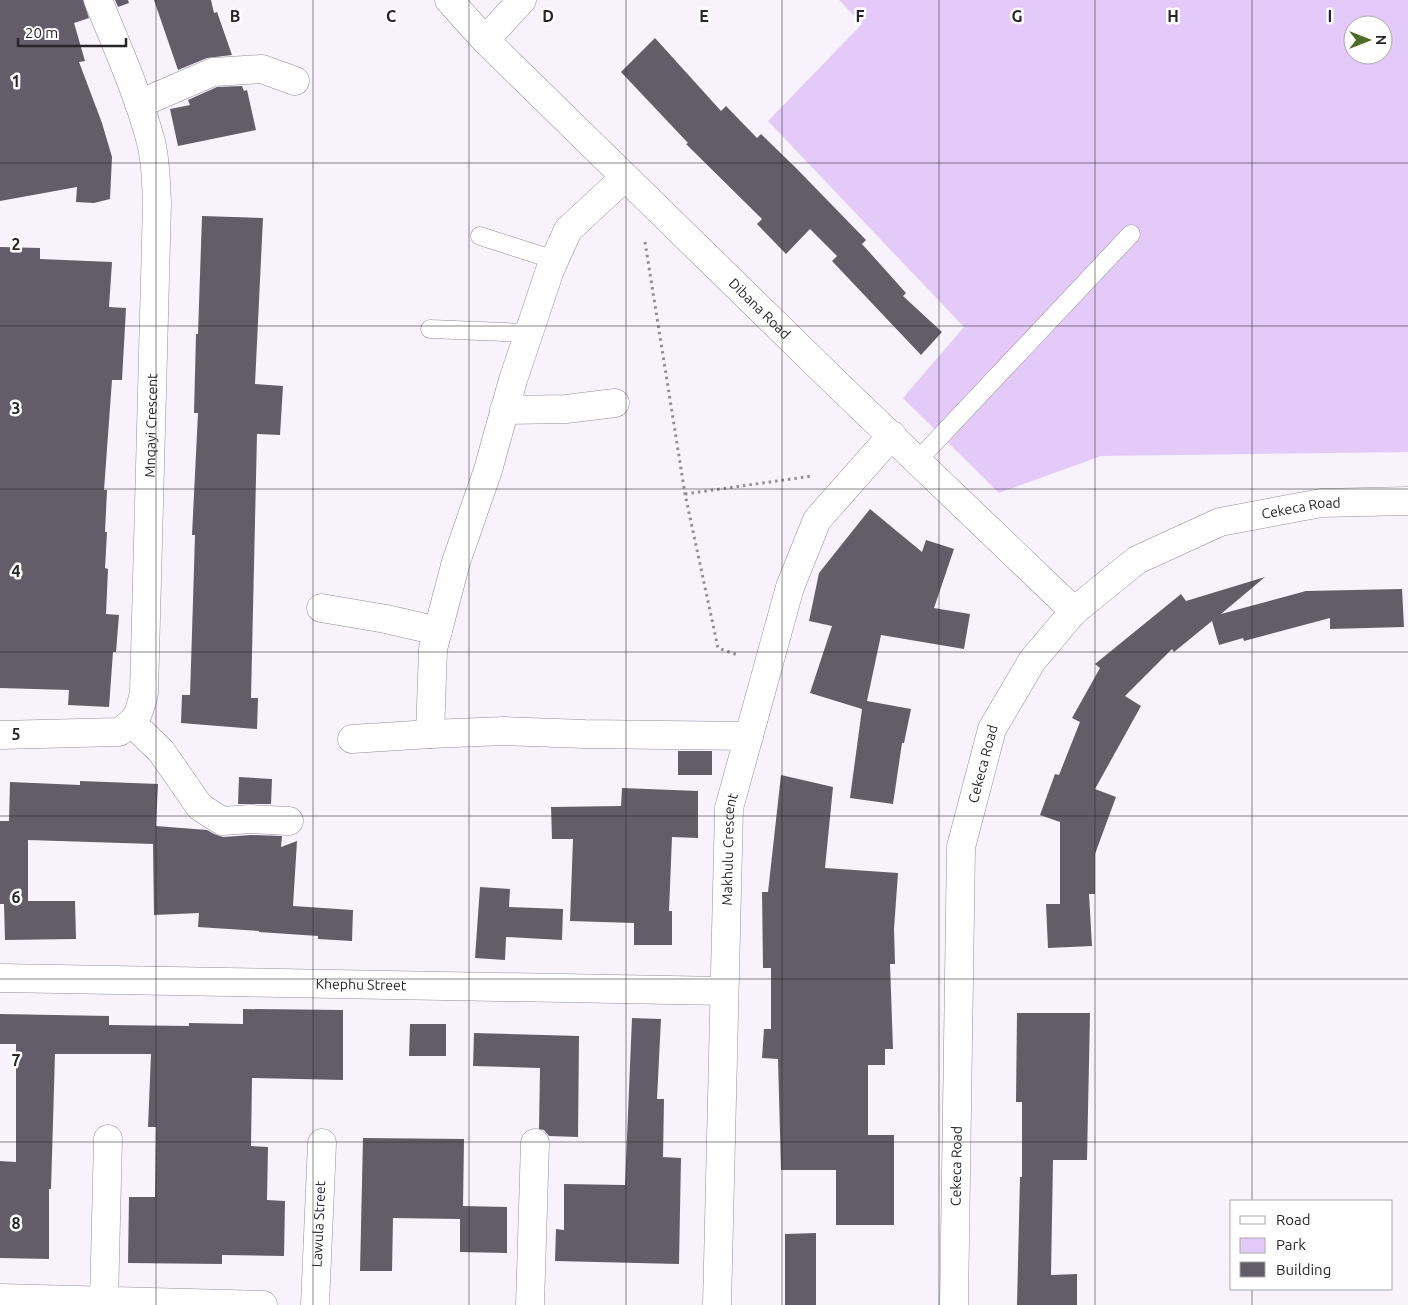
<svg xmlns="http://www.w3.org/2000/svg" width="1408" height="1305" font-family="Ubuntu,sans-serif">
  <rect width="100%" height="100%" fill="#f8f2fd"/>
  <path fill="#e4caf8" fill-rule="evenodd" d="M839,0H1408V452L1101,456L999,493L903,398L964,327L768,121L862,24ZM1353,25H1383V55H1353Z"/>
  <path fill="#635d69" d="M0,0H83L89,18L74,23L85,61L79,62L102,123L112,157L110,199L94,203L76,202L77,187L0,201Z
    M115,0H128L129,3L118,7Z
    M154,0H211L214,13L217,12L232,55L207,58L178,70Z
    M655,38L721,111L726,106L757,138L761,134L796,168L866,240L862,244L906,293L903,296L942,332L921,355L832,261L837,256L810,229L786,254L757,224L762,219L686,144L688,143L621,72Z
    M242,86L244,91L247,90L256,130L178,146L170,109L190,105L188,100L217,87Z
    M202,216L263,218L255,384L283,386L280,435L257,434L251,698H258L257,729L181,723L182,695H190L192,633L195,535H192L198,413H194L196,334H198Z
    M0,247L40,248V259L112,262L109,307L126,308L122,380H112L104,490H107L105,532H107L105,568L108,569L106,614L119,615L116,652H113L109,707L68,705L69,690L0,688Z
    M870,509L922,552L926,540L954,549L934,608L970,614L964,649L881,635L867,701L911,709L904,743H902L893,804L850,798L862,709L810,693L832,626L809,621L819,573Z
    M1265,577L1221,614L1306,591L1402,589L1404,627L1330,629V618L1244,641L1243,638L1219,645L1212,621L1174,652L1172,649L1125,696L1141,706L1095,789L1116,797L1095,854V894H1089L1092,946L1048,948L1046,904H1060V822L1040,815L1055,774L1059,775L1080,722L1072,718L1100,668L1095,664L1181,594L1186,601Z
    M678,751H712V775H678Z
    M781,775L833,787L825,868L898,873L894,929L895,964H890L893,1049H885V1065H868V1135H894V1225H836V1170H781L778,1059L762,1058L764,1029H771V968H763L762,892H768Z
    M239,777L272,779L271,804H238Z
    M80,781L158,784L156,826L207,830L214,834L223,837L251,835L282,836L281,847L297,841L293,906L353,910L352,941L318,939V936L259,932V931L198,927L199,913L154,915L153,844L28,840V901H75L76,939L5,940L4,904H0V821H9L10,782L80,785Z
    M622,788L698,791V838L672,837L669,911H672V945H634V923L570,921L573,839H552L551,807L621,806Z
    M480,887L510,889L509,907L563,909L562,940L506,937L505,960L475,958Z
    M243,1009L343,1010V1080L252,1078L251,1146L268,1147L267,1200L285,1201L284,1256L222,1255V1264L128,1263L129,1197H155L156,1127H148L151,1054H55L51,1189H49V1259L0,1258V1161L16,1162V1044H0V1014L109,1016V1025L189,1026V1023L243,1024Z
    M1017,1013H1090L1087,1160H1053L1051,1275L1077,1274V1305H1017L1020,1177H1022V1102H1016Z
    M632,1018L661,1019L657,1099H664L663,1157L681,1158L679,1264L555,1261L556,1229L564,1230V1184L625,1185Z
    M410,1024H446V1056H409Z
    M474,1033L579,1036L578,1137L549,1136L544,1130L539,1129L540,1068L473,1066Z
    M363,1138L464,1139L463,1206L507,1207V1253L460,1252V1219L393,1218L392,1271H360Z
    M816,1233V1305H785V1234Z"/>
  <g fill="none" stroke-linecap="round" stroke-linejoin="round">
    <defs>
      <path id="service" d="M480,236L555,260
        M430,329L529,333
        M918,460L1131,234"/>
      <g id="minor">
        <path id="s1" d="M449,0L485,40L840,387L1074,611"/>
        <path d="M485,40L522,0"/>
        <path d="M139,104L213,72L262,69L295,81"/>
        <path d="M625,177L568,230L550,270L513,380L488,470L456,562L433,649L430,734L504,731L585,734L749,736"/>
        <path d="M504,410L566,409L615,403"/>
        <path d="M321,608L386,619L438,631"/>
        <path d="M132,723L161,751L200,807L222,821L251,819L289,821"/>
        <path id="s2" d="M0,735L119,732C138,720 139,714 144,693L157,203C156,183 156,162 151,142C138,93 117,47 98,0"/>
        <path d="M352,739L430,734"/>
        <path id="s3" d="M0,978L724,991"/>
        <path d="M0,1298L263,1305"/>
        <path d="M104,1301L108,1139"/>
        <path id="s4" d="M315,1305L322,1143"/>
        <path d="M530,1305L535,1143"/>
        <path id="s5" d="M717,1305L729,808L790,587L817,520L892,435"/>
        <path id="s6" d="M954,1305L961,847L992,729L1032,661L1074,611L1137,560L1220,522L1321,503L1408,501"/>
      </g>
    </defs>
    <use href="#service" stroke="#948d9a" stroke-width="19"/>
    <use href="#minor" stroke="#948d9a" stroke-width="29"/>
    <path stroke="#928e96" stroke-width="3" stroke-dasharray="2.5 4" stroke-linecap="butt" d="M645,242L685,494L718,648L738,655
      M685,494L812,476"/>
    <use href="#service" stroke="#fff" stroke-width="18"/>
    <use href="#minor" stroke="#fff" stroke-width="28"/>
  </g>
  <path fill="none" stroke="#28252a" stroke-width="1" stroke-opacity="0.55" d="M156,0V1305M313,0V1305M469,0V1305M626,0V1305M782,0V1305M939,0V1305M1095,0V1305M1252,0V1201M0,163H1408M0,326H1408M0,489H1408M0,652H1408M0,816H1408M0,979H1408M0,1142H1408M1252,1289V1305"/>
  <g text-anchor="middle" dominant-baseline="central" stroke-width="5" stroke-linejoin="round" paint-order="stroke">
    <g font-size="14" fill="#28252a" stroke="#fff">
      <text stroke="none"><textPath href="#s1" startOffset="438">Dibana Road</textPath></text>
      <text stroke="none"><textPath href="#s2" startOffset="435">Mnqayi Crescent</textPath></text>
      <text stroke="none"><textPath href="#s6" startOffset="979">Cekeca Road</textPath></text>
      <text stroke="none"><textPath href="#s6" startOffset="544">Cekeca Road</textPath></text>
      <text stroke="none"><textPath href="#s5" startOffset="456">Makhulu Crescent</textPath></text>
      <text stroke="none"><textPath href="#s3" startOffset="361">Khephu Street</textPath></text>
      <text stroke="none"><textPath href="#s6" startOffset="139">Cekeca Road</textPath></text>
      <text stroke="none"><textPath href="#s4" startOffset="81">Lawula Street</textPath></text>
    </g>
  </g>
  <g font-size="16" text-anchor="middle" font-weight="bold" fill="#28252a" stroke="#fff" stroke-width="5" stroke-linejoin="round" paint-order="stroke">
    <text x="235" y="22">B</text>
    <text x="391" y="22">C</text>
    <text x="548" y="22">D</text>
    <text x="704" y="22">E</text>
    <text x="860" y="22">F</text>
    <text x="1017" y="22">G</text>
    <text x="1173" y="22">H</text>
    <text x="1330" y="22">I</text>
    <text x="16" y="87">1</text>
    <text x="16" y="250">2</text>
    <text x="16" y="414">3</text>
    <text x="16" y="577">4</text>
    <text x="16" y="740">5</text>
    <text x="16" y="903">6</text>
    <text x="16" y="1066">7</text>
    <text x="16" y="1229">8</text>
  </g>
  <rect x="1230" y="1200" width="162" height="90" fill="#ffffff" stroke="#a9a8aa"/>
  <rect x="1240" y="1216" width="25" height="8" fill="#ffffff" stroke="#a9a8aa"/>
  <text x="1276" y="1225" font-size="15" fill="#28252a">Road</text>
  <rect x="1240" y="1238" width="25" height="15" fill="#e4caf8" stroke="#a9a8aa"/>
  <text x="1276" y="1250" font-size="15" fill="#28252a">Park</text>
  <rect x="1240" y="1262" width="25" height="15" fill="#635d69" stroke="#a9a8aa"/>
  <text x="1276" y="1275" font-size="15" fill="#28252a">Building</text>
  <g transform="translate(1368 40) rotate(90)"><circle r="24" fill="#ffffff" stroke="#a9a8aa"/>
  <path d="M0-4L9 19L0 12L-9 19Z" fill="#4c6d25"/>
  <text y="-8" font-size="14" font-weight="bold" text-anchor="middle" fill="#28252a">N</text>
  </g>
  <path d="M18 38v8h108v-8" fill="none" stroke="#28252a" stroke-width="2.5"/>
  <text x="25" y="38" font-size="15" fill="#28252a" stroke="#ffffff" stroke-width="4" paint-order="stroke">20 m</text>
</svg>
